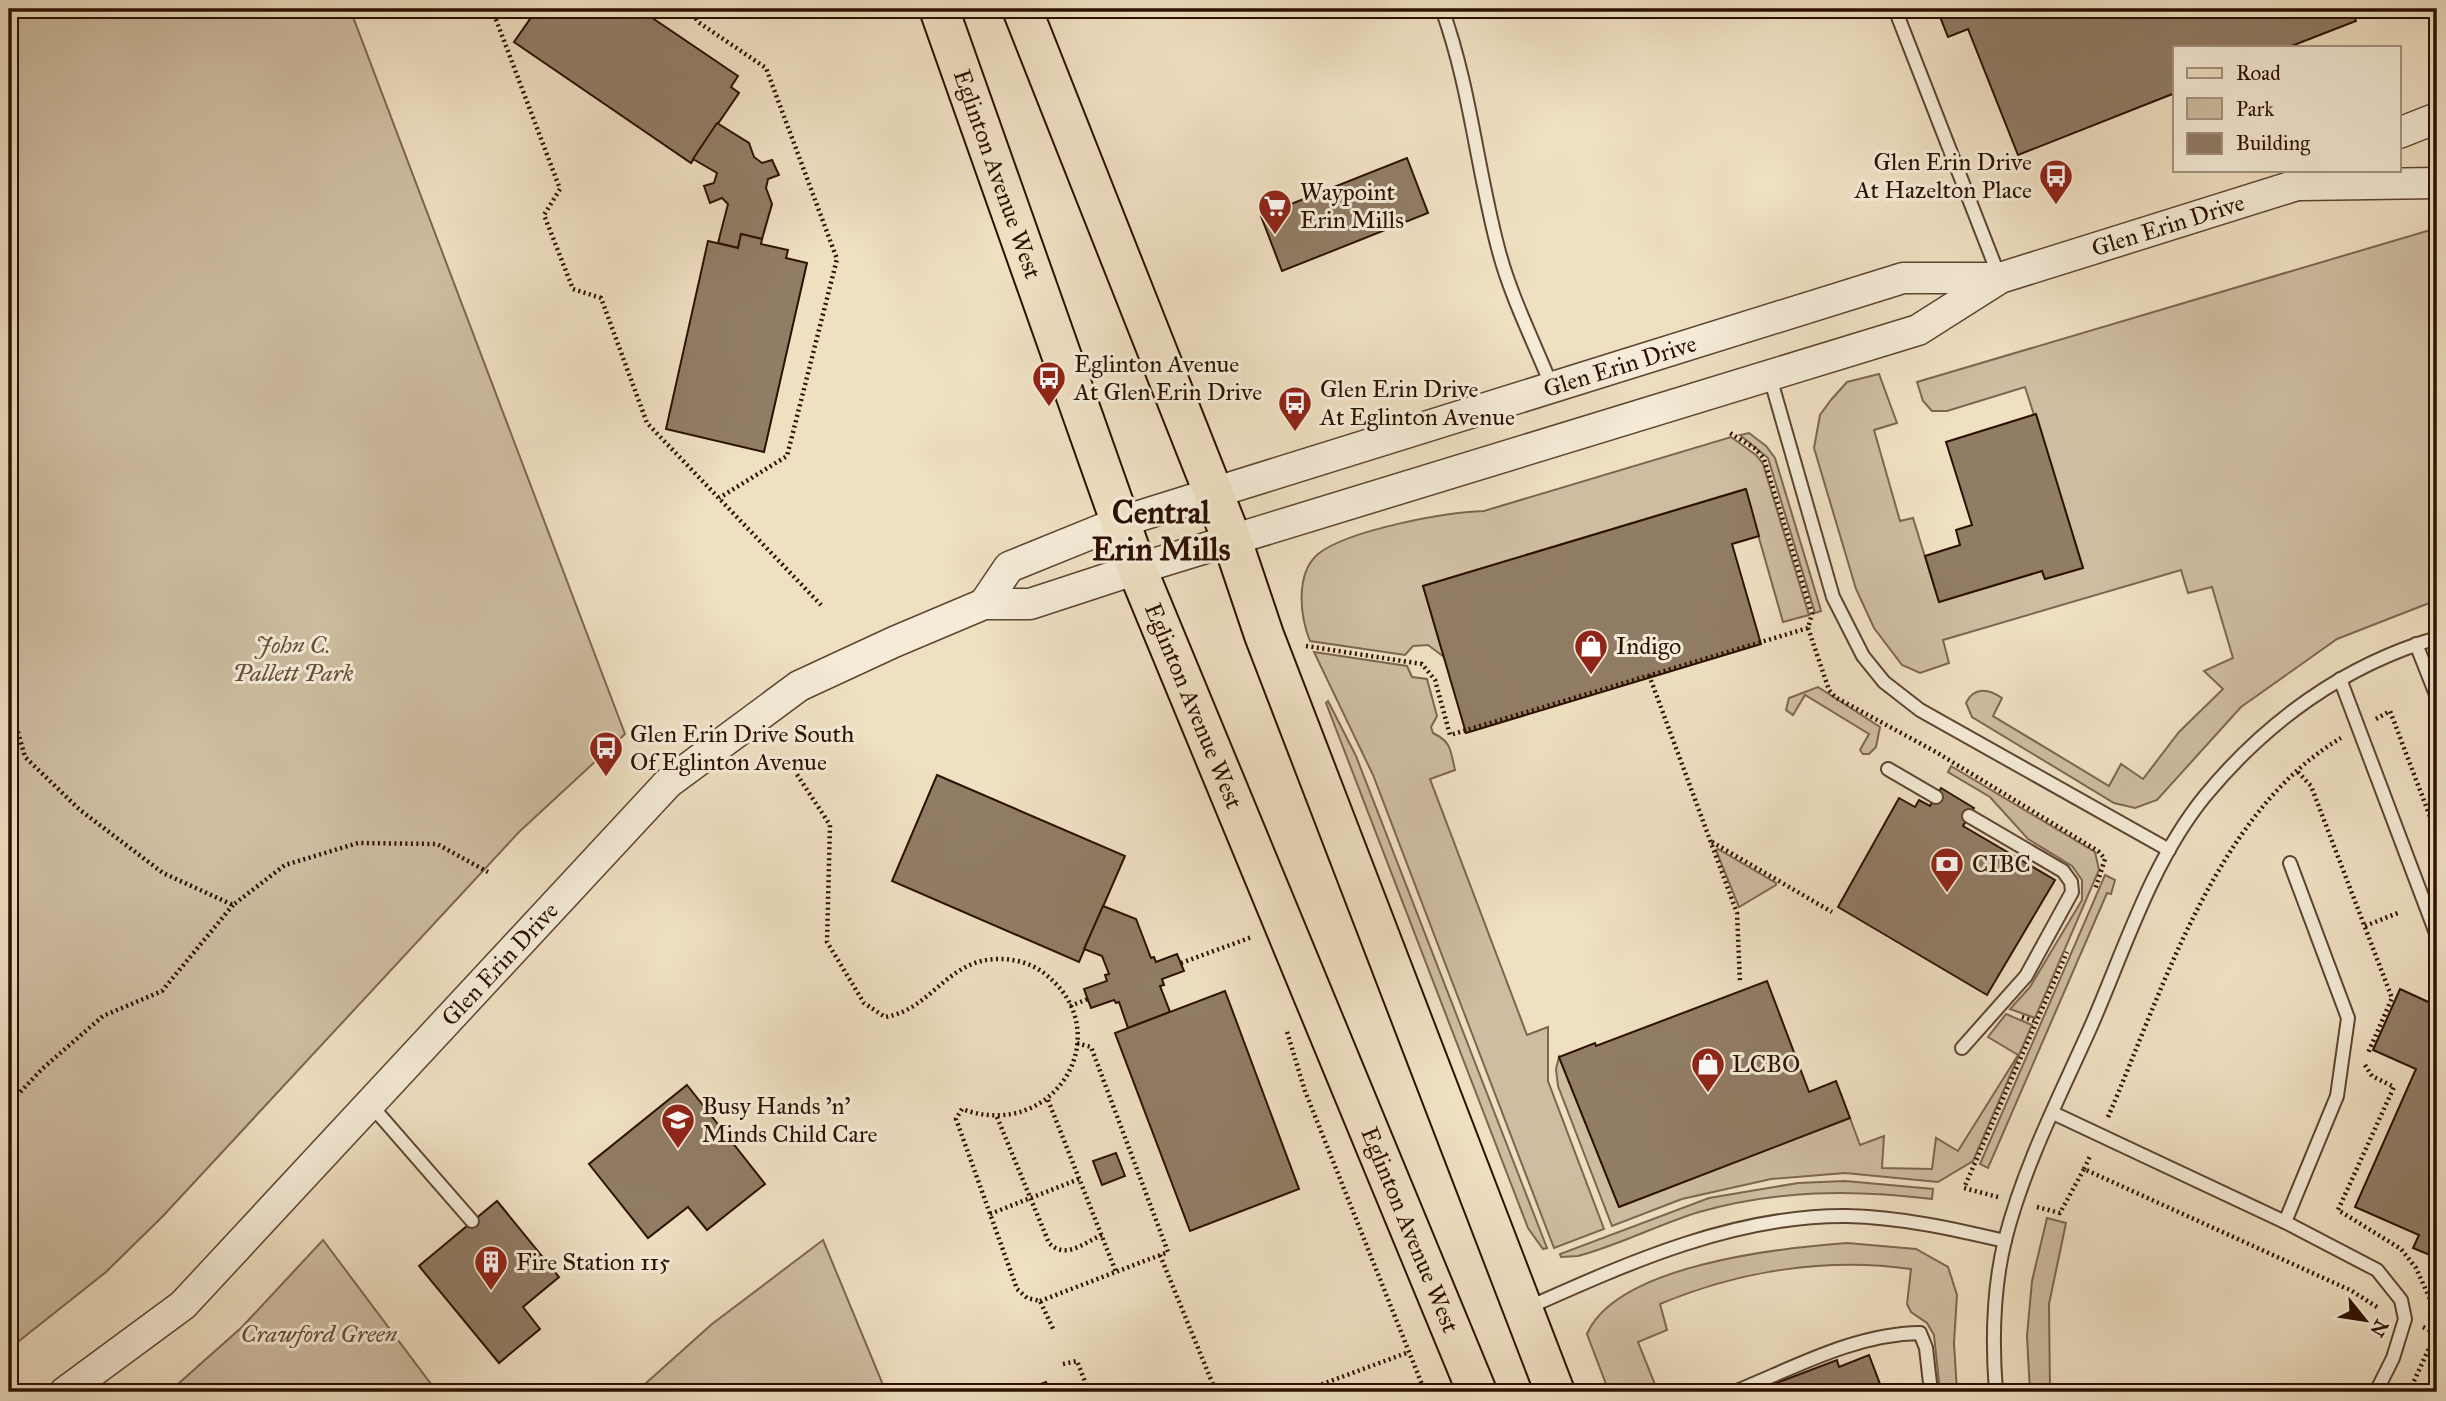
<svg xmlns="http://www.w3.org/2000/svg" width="2446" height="1401" font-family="'IM FELL Great Primer',serif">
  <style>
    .green { fill: #cebda1; stroke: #7d6650; stroke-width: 2 }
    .building { fill: #917c65; stroke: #2c1000; stroke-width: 2 }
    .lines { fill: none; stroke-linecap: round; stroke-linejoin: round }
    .service-casing { stroke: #5d4430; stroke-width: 16 }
    .tertiary-casing { stroke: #5d4430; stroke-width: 33 }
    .primary-casing { stroke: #2c1000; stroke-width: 42 }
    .path { stroke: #2c1000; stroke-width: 4.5; stroke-dasharray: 2 3.5; stroke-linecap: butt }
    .service { stroke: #f5ebd7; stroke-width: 12 }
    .tertiary { stroke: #f5ebd7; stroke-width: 30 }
    .primary { stroke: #efe0c2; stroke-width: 38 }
    .labels { text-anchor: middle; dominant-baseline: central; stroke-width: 6; stroke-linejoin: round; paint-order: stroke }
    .poi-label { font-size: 24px; fill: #2c1000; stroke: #f5ebd7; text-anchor: start }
    .street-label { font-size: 24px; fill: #2c1000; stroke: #f5ebd7 }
    .park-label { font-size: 24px; font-style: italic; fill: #654d38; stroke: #f5ebd7 }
    .district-label { font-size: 32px; font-weight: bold; fill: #2c1000; stroke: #f5ebd7 }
  </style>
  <rect width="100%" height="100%" fill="#efe0c2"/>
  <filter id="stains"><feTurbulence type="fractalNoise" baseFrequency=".00286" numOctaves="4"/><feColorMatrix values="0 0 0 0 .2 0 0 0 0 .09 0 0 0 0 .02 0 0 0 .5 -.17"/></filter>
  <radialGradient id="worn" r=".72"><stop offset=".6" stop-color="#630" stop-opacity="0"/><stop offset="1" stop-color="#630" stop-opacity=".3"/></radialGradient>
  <!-- green -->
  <g class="green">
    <polygon points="9,9 350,9 625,734 519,832 163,1216 106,1272 9,1349"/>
    <path d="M 2437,228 L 2437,600 L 2337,639 L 2241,707 L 2157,800 L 2135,808 L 2114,803 L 1972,717 L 1966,703 C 1974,686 1989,689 2002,698 L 1993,716 L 2109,786 L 2121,764 L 2143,779 L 2179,732 L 2223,689 L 2204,671 L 2233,658 L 2212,587 L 2188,593 L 2181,570 L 1943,640 L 1949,663 L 1920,673 L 1902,665 L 1874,628 L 1856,589 L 1814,448 L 1820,415 L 1831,400 L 1847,382 L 1879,374 L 1897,423 L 1874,430 L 1900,521 L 1913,518 L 1939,602 L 2042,571 L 2045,579 L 2083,567 L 2025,387 L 1947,411 L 1932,411 L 1923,401 L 1917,382 Z"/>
    <polygon points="1749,433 1766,446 1775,458 1820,607 1821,611 1815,613 1768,458 1740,435"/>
    <path d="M 1731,437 L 1756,455 L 1763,464 L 1809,615 L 1783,622 L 1745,489 L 1423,586 L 1444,657 L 1428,645 L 1413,646 L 1405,655 L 1310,641 C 1300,616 1295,574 1318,554 C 1348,530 1446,512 1484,511 Z"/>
    <path d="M 1314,652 L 1407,666 L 1412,677 L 1427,679 L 1437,716 L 1431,727 L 1433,733 C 1451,742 1450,748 1455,770 L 1430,779 L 1527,1035 L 1548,1027 L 1548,1081 L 1604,1229 L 1554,1248 L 1373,775 Z"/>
    <polygon points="1818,687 1880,727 1876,747 1869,754 1863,754 1860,750 1869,734 1805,695 1793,715 1786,710 1789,698"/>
    <polygon points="1328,701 1356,756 1547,1248 1543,1249 1528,1228 1326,703"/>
    <polygon points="1951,766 2095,852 2099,870 2035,1018 2010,1009 2030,987 2082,900 2082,880 2072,866 2028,839 1990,797 1948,772"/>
    <polygon points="1718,849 1776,883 1776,885 1739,907 1716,850"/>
    <polygon points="2105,875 2115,880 2111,894 2107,893 1988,1168 1980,1164"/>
    <polygon points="2006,1014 2032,1025 1973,1161 1938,1182 1845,1173 1771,1179 1682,1199 1612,1226 1558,1086 1556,1069 1559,1057 1619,1207 1850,1118 1860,1145 1884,1136 1882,1168 1932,1169 1936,1138 1958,1151 2018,1055 1988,1037"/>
    <path d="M 1845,1181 L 1933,1189 L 1932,1199 C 1852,1189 1776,1190 1699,1212 C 1657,1225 1619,1245 1578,1256 L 1561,1257 L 1560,1254 L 1709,1198 L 1798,1183 Z"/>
    <polygon points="2047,1218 2066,1223 2049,1304 2050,1392 2030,1392 2027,1336 2032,1281"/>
    <polygon points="323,1240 437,1392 169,1392 242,1327"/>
    <polygon points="823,1240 886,1392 636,1392 712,1324"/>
    <path d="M 1847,1243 L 1916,1249 L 1948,1267 L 1957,1295 L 1954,1343 L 1957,1392 L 1940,1392 L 1934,1335 L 1927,1323 L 1911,1312 L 1907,1304 L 1911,1269 C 1826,1257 1739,1271 1660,1304 L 1667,1330 L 1638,1342 L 1658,1392 L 1609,1392 L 1587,1334 C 1617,1265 1779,1248 1847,1243 Z"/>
  </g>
  <!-- building -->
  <g class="building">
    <polygon points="537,9 639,9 738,76 731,87 739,93 691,163 514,42"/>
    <polygon points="1937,9 2351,9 2356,21 2289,47 2175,47 2175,93 2018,155 1968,29 1948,37"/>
    <polygon points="717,123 749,143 754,157 762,163 772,160 779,175 768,179 766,188 772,204 762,239 741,234 738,248 718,243 728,204 722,198 710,203 704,186 714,183 717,173 693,159"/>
    <polygon points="1407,158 1428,213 1282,271 1261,216"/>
    <polygon points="741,234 762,239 761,244 788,250 786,258 807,263 764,452 666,429 708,241 738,248"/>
    <polygon points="2036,414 2083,568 2045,579 2042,571 1939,602 1925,556 1960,545 1956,530 1972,525 1946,442"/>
    <polygon points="1746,489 1759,536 1732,544 1761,644 1466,733 1423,586"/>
    <polygon points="937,775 1125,856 1079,962 892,881"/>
    <polygon points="1941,788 1974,808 1963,826 2055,880 1987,995 1838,907 1899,798 1915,807 1919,800 1930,806"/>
    <polygon points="1103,906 1136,919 1151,958 1154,957 1156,962 1177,954 1184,971 1162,979 1164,985 1160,986 1170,1012 1128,1028 1119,1002 1116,1003 1114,1000 1091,1008 1084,989 1107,981 1105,975 1109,974 1102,956 1084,949"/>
    <polygon points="1767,981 1809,1092 1836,1081 1850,1118 1619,1207 1559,1057 1595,1043 1596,1046"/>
    <polygon points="2400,989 2437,1006 2437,1258 2413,1248 2419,1235 2355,1207 2416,1069 2373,1050"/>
    <polygon points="1225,991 1299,1189 1190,1231 1115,1033"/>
    <polygon points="687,1085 765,1184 707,1230 688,1207 648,1238 589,1164"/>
    <polygon points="1116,1153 1125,1176 1102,1185 1093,1161"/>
    <polygon points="497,1201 559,1277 523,1307 540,1329 499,1363 419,1266"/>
    <polygon points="1869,1355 1880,1384 1865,1392 1758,1390 1837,1360 1839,1367"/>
    <polygon points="2437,1365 2437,1392 2425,1392"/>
    <polygon points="1046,1382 1050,1392 1019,1392"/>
  </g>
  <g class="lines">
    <!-- service casing -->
    <g class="service-casing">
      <g id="service">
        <path d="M 1442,9 C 1470,86 1477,169 1498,248 C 1510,295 1534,342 1552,387"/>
        <polyline points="1895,9 1999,276"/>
        <polyline points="1770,377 1833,597 1863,656 1884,682 1920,710 2169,850"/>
        <polyline points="2416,644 2437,697"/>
        <polyline points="2340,679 2437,936"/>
        <polyline points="1888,769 1936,797"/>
        <polyline points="1962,1048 2026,976 2072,892 2071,882 2063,871 1969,816"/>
        <polyline points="370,1104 472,1221"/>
        <polyline points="2053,1113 2285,1222 2377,1270 2401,1300 2405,1319 2393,1358 2376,1392"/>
        <polyline points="2285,1222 2337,1096 2348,1018 2290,863"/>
        <path d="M 1527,1308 C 1628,1263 1734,1215 1847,1216 C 1900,1217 1953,1229 2005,1241"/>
        <path d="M 1734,1392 C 1794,1368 1854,1334 1920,1333 L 1926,1348 L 1931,1392"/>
        <path d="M 1996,1392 C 1992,1342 1993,1289 2005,1240 C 2024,1165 2061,1094 2092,1024 C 2125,948 2152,861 2205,796 C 2266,722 2344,665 2437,638"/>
      </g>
    </g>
    <!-- tertiary casing -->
    <g class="tertiary-casing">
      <g id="tertiary">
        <polyline points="2399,133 2437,118"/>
        <polyline points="2301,185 2437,183"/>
        <path id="s1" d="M 984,604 L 1009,567 L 1120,522 L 1903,278 L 2000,278"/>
        <path id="s2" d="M 65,1392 L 183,1305 L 668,783 L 799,686 L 894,642 L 984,604 L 1030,604 L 1137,569 L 1918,330 L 2000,278 L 2297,185 L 2327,170"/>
      </g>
    </g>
    <!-- primary casing -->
    <g class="primary-casing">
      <g id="primary">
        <path id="s3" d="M 939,9 L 1137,569 L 1477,1392"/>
        <polyline points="1022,9 1232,540 1264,635 1555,1392"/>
      </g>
    </g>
    <!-- path -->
    <g class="path">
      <polyline points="492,9 560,189 544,215 573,289 601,298 647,423 821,605"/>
      <polyline points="690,9 698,22 766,68 837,259 787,456 719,498"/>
      <polyline points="1808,628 1829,690 1835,697 1936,752 2098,851 2105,859 2095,890"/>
      <polyline points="1306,646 1422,664 1435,680 1450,735 1808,628 1812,614 1764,459 1756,449 1730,433"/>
      <polyline points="1649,675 1737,913 1740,983"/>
      <polyline points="9,700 25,757 80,810 163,873 233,905 285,865 358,843 437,844 488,872"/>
      <polyline points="2376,719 2390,711 2437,835"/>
      <path d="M 794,770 L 830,825 L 827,942 L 864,1003 L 885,1017 C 932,1010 947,958 1000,959 C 1016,959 1033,964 1045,974 C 1120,1032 1055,1143 962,1109 L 956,1119 L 1017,1289 L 1027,1298 L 1040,1301 L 1054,1331"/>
      <polyline points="2298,772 2311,786 2392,998 2368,1053"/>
      <polyline points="1712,842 1832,912"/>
      <polyline points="2365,926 2398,913"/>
      <polyline points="1181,963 1252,937"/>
      <polyline points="1070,1006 1088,999"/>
      <polyline points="2022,1017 2034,1021"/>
      <polyline points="1287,1032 1305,1091 1425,1392"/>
      <polyline points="2365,1065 2372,1076 2394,1087 2338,1210 2401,1249 2416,1268 2430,1299 2436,1333 2409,1392"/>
      <polyline points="1048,1100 1116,1272"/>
      <polyline points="9,1104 42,1069 103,1016 162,991 233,905"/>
      <path d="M 997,1117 L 1049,1243 C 1066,1260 1083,1243 1102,1235"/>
      <path d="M 2108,1117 C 2163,990 2216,812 2341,738"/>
      <polyline points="2084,1169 2091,1154"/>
      <polyline points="1998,1197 1964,1188 2067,952"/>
      <polyline points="2037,1207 2060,1213 2084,1169 2352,1291 2377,1307"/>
      <polyline points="990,1214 1079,1179"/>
      <polyline points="1160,1255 1216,1392"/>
      <polyline points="1040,1301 1168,1252 1091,1047 1076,1043"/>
      <polyline points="2423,1327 2437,1334"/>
      <polyline points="1063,1364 1077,1361 1089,1392"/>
      <polyline points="1301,1392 1409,1352"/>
    </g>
    <!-- service -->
    <use href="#service" class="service"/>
    <!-- tertiary -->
    <use href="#tertiary" class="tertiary"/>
    <!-- primary -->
    <use href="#primary" class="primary"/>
  </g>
  <!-- icons -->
  <defs>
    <g id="bus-pin" transform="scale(1.75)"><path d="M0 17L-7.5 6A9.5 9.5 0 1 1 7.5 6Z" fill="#8f2418" stroke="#f5ebd7"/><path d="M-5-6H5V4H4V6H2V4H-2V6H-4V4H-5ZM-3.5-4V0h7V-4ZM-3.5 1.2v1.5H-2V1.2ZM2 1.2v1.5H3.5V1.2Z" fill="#fff"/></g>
    <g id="supermarket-pin" transform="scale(1.75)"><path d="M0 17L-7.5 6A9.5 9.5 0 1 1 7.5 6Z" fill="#8f2418" stroke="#f5ebd7"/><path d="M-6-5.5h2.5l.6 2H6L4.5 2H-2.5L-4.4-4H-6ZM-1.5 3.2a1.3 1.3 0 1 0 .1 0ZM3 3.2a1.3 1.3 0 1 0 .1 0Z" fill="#fff"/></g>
    <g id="shop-pin" transform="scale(1.75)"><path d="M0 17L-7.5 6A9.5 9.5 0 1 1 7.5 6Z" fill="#8f2418" stroke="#f5ebd7"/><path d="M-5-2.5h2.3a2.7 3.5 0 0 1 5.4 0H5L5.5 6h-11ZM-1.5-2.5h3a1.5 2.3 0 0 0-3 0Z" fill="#fff"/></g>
    <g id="bank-pin" transform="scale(1.75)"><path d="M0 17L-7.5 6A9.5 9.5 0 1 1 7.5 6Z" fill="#8f2418" stroke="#f5ebd7"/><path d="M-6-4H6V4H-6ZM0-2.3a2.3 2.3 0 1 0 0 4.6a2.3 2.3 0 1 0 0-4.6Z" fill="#fff"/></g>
    <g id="school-pin" transform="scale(1.75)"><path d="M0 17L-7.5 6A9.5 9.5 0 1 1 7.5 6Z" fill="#8f2418" stroke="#f5ebd7"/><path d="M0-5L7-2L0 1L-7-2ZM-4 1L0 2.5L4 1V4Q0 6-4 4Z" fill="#fff"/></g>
    <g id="building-pin" transform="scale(1.75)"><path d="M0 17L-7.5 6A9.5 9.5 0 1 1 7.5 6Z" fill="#8f2418" stroke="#f5ebd7"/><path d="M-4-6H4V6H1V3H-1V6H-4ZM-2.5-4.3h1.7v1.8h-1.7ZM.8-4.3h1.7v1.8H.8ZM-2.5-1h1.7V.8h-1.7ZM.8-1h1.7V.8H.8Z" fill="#fff"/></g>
  </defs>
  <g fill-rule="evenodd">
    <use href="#bus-pin" x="2056" y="176"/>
    <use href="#supermarket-pin" x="1275" y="206"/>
    <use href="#bus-pin" x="1049" y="378"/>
    <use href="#bus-pin" x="1295" y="403"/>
    <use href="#shop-pin" x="1591" y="646"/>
    <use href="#bus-pin" x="606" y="748"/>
    <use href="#bank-pin" x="1947" y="864"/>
    <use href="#shop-pin" x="1708" y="1064"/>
    <use href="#school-pin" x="678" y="1120"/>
    <use href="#building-pin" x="491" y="1262"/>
  </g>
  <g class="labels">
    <!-- poi labels -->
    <g class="poi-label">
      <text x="2032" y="162" text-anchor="end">Glen Erin Drive<tspan x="2032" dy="28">At Hazelton Place</tspan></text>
      <text x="1300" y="192">Waypoint<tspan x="1300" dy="28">Erin Mills</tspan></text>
      <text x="1074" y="364">Eglinton Avenue<tspan x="1074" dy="28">At Glen Erin Drive</tspan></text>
      <text x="1320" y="389">Glen Erin Drive<tspan x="1320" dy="28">At Eglinton Avenue</tspan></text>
      <text x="1616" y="646">Indigo</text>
      <text x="630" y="734">Glen Erin Drive South<tspan x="630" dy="28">Of Eglinton Avenue</tspan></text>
      <text x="1972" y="864">CIBC</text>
      <text x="1732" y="1064">LCBO</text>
      <text x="702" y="1106">Busy Hands 'n'<tspan x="702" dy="28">Minds Child Care</tspan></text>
      <text x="516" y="1262">Fire Station 115</text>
    </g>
    <!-- street labels -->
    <g class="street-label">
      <text stroke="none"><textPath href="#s3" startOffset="175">Eglinton Avenue West</textPath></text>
      <text stroke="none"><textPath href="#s2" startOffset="2473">Glen Erin Drive</textPath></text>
      <text stroke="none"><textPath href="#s1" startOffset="688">Glen Erin Drive</textPath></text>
      <text stroke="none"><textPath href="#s3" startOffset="742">Eglinton Avenue West</textPath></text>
      <text stroke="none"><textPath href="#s2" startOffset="612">Glen Erin Drive</textPath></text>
      <text stroke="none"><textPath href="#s3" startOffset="1309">Eglinton Avenue West</textPath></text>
    </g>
    <!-- park labels -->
    <g class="park-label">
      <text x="293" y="645">John C.<tspan x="293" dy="28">Pallett Park</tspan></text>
      <text x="319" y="1334">Crawford Green</text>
    </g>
    <!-- district labels -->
    <g class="district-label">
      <text x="1161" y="512">Central<tspan x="1161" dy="37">Erin Mills</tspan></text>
    </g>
  </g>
  <!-- margin -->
  <rect width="2446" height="1401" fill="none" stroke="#efe0c2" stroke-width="35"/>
  <rect x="10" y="10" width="2425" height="1380" fill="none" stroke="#2c1000" stroke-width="3.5"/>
  <rect x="18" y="18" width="2411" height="1366" fill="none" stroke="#2c1000" stroke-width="2"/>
  <!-- legend -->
  <rect x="2173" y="46" width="228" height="126" fill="#f5ebd7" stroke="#a59381" stroke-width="2"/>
  <rect x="2187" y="68" width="35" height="10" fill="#efe0c2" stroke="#a59381" stroke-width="2"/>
  <text x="2236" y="80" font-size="21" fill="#2c1000">Road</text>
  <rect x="2187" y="98" width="35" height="21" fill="#cebda1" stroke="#a59381" stroke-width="2"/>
  <text x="2236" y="116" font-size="21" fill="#2c1000">Park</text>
  <rect x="2187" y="133" width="35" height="21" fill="#917c65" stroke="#a59381" stroke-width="2"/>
  <text x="2236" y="150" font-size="21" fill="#2c1000">Building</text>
  <!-- north arrow -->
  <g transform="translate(2365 1320) rotate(120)" stroke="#f5ebd7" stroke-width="5" paint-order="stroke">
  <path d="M0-5L12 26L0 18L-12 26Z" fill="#2c1000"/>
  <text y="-10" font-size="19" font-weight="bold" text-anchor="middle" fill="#2c1000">N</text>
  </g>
  <rect width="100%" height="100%" filter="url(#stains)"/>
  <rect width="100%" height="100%" fill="url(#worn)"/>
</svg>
